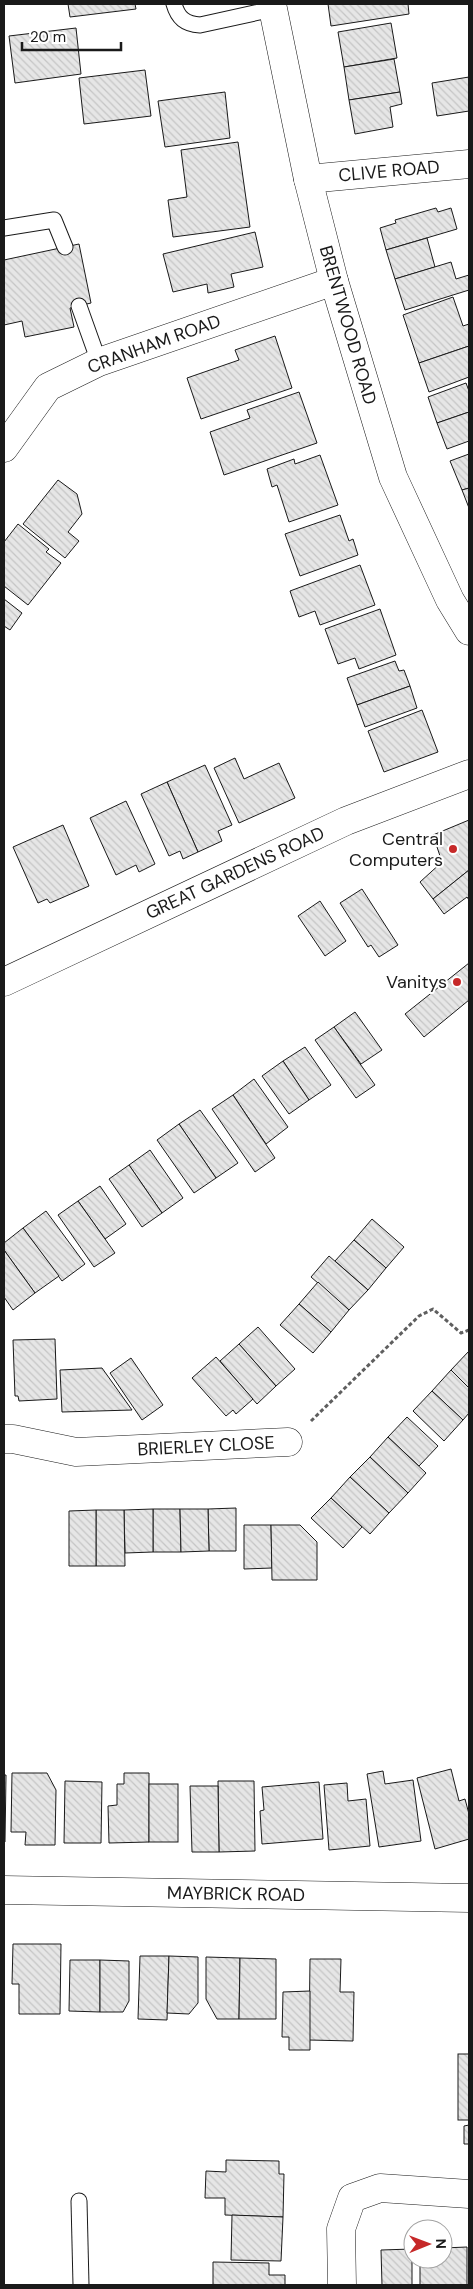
<svg xmlns="http://www.w3.org/2000/svg" width="473" height="2289" font-family="'DM Sans',sans-serif">
  <style>
    .building { fill: url(#building-back-hatch); stroke: #1a1a1a }
    .lines { fill: none; stroke-linecap: round; stroke-linejoin: round }
    .lane-casing { stroke: #1a1a1a; stroke-width: 17 }
    .street-casing { stroke: #1a1a1a; stroke-width: 29 }
    .secondary-casing { stroke: #1a1a1a; stroke-width: 29 }
    .path { stroke: #5f5f5f; stroke-width: 3; stroke-dasharray: 4 2.5; stroke-linecap: butt }
    .lane { stroke: #fff; stroke-width: 15 }
    .street { stroke: #fff; stroke-width: 28 }
    .secondary { stroke: #fff; stroke-width: 28 }
    .poi-dot { fill: #c62828; stroke: #fff; stroke-width: 2 }
    .labels { text-anchor: middle; dominant-baseline: central; stroke-width: 4; stroke-linejoin: round; paint-order: stroke }
    .street-label { font-size: 18px; fill: #1a1a1a; stroke: #fff }
    .poi-label { font-size: 18px; fill: #1a1a1a; stroke: #fff; text-anchor: end }
  </style>
  <defs>
    <pattern id="building-back-hatch" width="6" height="6" patternUnits="userSpaceOnUse" patternTransform="scale(1.25)"><rect width="6" height="6" fill="#e6e6e6"/><path d="M-1 5l2 2M0 0l6 6M5-1l2 2" fill="none" stroke="#c5c5c5"/></pattern>
  </defs>
  <rect width="100%" height="100%" fill="#fff"/>
  <!-- building -->
  <g class="building">
    <polygon points="68,4 135,4 136,9 70,17"/>
    <polygon points="328,4 408,4 409,14 331,26"/>
    <polygon points="391,23 397,58 344,67 338,32"/>
    <polygon points="76,28 81,74 15,83 9,36"/>
    <polygon points="394,59 400,92 349,100 344,67"/>
    <polygon points="145,70 151,116 84,124 79,78"/>
    <polygon points="469,77 469,111 437,116 432,83"/>
    <polygon points="225,92 230,138 165,147 158,101"/>
    <polygon points="400,92 402,104 390,107 393,127 355,134 349,100"/>
    <polygon points="238,142 250,227 173,237 168,200 187,197 181,150"/>
    <polygon points="436,208 438,212 451,208 457,229 386,250 380,228 396,223 395,220"/>
    <polygon points="255,232 263,267 231,274 234,287 208,293 207,284 173,292 163,254"/>
    <polygon points="427,238 435,267 395,279 386,250"/>
    <polygon points="79,244 91,303 70,308 74,327 25,337 22,321 4,325 4,260"/>
    <polygon points="451,262 456,279 469,275 469,290 405,310 395,279"/>
    <polygon points="453,297 463,326 469,324 469,346 419,363 403,315"/>
    <polygon points="275,336 292,388 201,419 187,378 239,360 235,350"/>
    <polygon points="469,346 469,377 429,392 419,363"/>
    <polygon points="466,383 469,391 469,412 437,423 428,397"/>
    <polygon points="299,392 317,443 224,475 210,432 250,418 247,410"/>
    <polygon points="469,412 469,441 447,449 437,423"/>
    <polygon points="469,454 469,488 462,490 450,461"/>
    <polygon points="320,455 338,505 289,522 277,485 272,487 267,469 294,459 295,464"/>
    <polygon points="58,480 77,494 82,514 68,532 79,541 65,558 23,524"/>
    <polygon points="469,488 469,508 462,490"/>
    <polygon points="340,515 349,541 353,539 358,555 300,576 285,534"/>
    <polygon points="18,524 49,549 46,552 61,563 28,605 4,586 4,542"/>
    <polygon points="360,565 375,605 320,625 315,611 299,617 290,591"/>
    <polygon points="4,599 22,613 10,630 4,626"/>
    <polygon points="380,609 396,655 359,669 355,658 338,664 325,629"/>
    <polygon points="395,661 399,671 404,670 410,686 357,705 347,678"/>
    <polygon points="410,686 417,708 365,727 357,705"/>
    <polygon points="422,710 438,752 384,772 368,731"/>
    <polygon points="235,758 244,779 279,763 295,798 239,823 214,768"/>
    <polygon points="205,765 232,825 218,831 222,841 198,852 167,782"/>
    <polygon points="167,782 198,852 183,859 180,851 169,856 141,794"/>
    <polygon points="126,801 155,864 139,872 136,865 116,875 90,818"/>
    <polygon points="469,820 469,870 433,899 420,882 442,862 433,835"/>
    <polygon points="63,825 89,886 50,903 47,899 38,903 13,847"/>
    <polygon points="469,870 469,900 467,897 444,914 433,899"/>
    <polygon points="362,889 398,945 379,957 371,945 368,947 340,903"/>
    <polygon points="320,901 346,941 325,956 298,916"/>
    <polygon points="469,963 469,1000 424,1037 405,1014"/>
    <polygon points="355,1012 382,1050 361,1064 334,1027"/>
    <polygon points="334,1027 375,1085 356,1098 315,1040"/>
    <polygon points="305,1047 331,1085 309,1100 283,1061"/>
    <polygon points="283,1061 309,1100 289,1114 262,1076"/>
    <polygon points="254,1079 288,1127 266,1144 233,1095"/>
    <polygon points="233,1095 275,1158 255,1172 212,1109"/>
    <polygon points="200,1110 238,1163 216,1178 179,1124"/>
    <polygon points="179,1124 216,1178 194,1193 157,1140"/>
    <polygon points="150,1150 183,1198 162,1213 129,1165"/>
    <polygon points="129,1165 162,1213 142,1227 109,1179"/>
    <polygon points="100,1186 126,1224 105,1239 78,1201"/>
    <polygon points="78,1201 115,1253 94,1267 58,1215"/>
    <polygon points="46,1211 85,1264 62,1281 23,1228"/>
    <polygon points="372,1219 404,1247 386,1268 354,1240"/>
    <polygon points="23,1228 59,1276 35,1293 4,1250 4,1243"/>
    <polygon points="354,1240 386,1268 368,1290 335,1261"/>
    <polygon points="4,1250 35,1293 13,1310 4,1297"/>
    <polygon points="329,1256 368,1290 349,1310 311,1277"/>
    <polygon points="318,1282 349,1310 331,1332 299,1304"/>
    <polygon points="299,1304 331,1332 313,1353 280,1325"/>
    <polygon points="258,1327 295,1369 276,1386 239,1344"/>
    <polygon points="55,1339 57,1399 19,1401 18,1396 15,1396 13,1340"/>
    <polygon points="239,1344 276,1386 257,1404 220,1361"/>
    <polygon points="469,1351 469,1388 451,1370"/>
    <polygon points="216,1357 253,1399 236,1414 233,1410 226,1416 192,1378"/>
    <polygon points="131,1358 163,1405 142,1420 110,1373"/>
    <polygon points="102,1368 132,1410 62,1412 60,1370"/>
    <polygon points="451,1370 469,1388 469,1413 463,1420 432,1391"/>
    <polygon points="432,1391 463,1420 444,1441 413,1411"/>
    <polygon points="407,1417 438,1446 419,1466 388,1437"/>
    <polygon points="388,1437 426,1473 408,1493 370,1457"/>
    <polygon points="370,1457 408,1493 389,1513 350,1477"/>
    <polygon points="350,1477 389,1513 370,1534 331,1498"/>
    <polygon points="331,1498 362,1527 343,1548 311,1518"/>
    <polygon points="236,1508 236,1551 209,1551 208,1509"/>
    <polygon points="153,1509 180,1509 181,1552 153,1552"/>
    <polygon points="153,1509 153,1552 125,1553 124,1510"/>
    <polygon points="180,1509 208,1509 209,1551 181,1552"/>
    <polygon points="96,1510 124,1510 125,1566 96,1566"/>
    <polygon points="96,1510 96,1566 69,1566 69,1511"/>
    <polygon points="244,1525 271,1525 272,1568 244,1569"/>
    <polygon points="271,1525 300,1525 317,1542 317,1580 272,1580"/>
    <polygon points="451,1769 459,1801 465,1799 469,1814 469,1839 435,1849 417,1778"/>
    <polygon points="383,1771 385,1784 413,1780 421,1841 379,1847 367,1774"/>
    <polygon points="12,1773 47,1773 56,1790 55,1845 25,1845 26,1832 11,1832"/>
    <polygon points="124,1773 149,1773 149,1842 109,1843 108,1806 117,1805 117,1784 124,1784"/>
    <polygon points="4,1775 6,1775 5,1842 4,1842"/>
    <polygon points="65,1781 102,1782 101,1843 64,1843"/>
    <polygon points="218,1781 254,1781 255,1851 219,1852"/>
    <polygon points="319,1782 323,1839 262,1844 260,1811 264,1810 262,1787"/>
    <polygon points="347,1783 348,1801 366,1799 370,1846 329,1850 324,1785"/>
    <rect x="149" y="1784" width="29" height="58"/>
    <polygon points="190,1786 218,1786 219,1852 192,1852"/>
    <polygon points="13,1944 61,1944 60,2014 19,2014 19,1984 12,1984"/>
    <polygon points="140,1956 169,1956 167,2020 138,2019"/>
    <polygon points="169,1956 198,1957 198,2003 189,2014 167,2013"/>
    <polygon points="206,1957 240,1958 239,2019 217,2019 206,1999"/>
    <polygon points="240,1958 276,1959 276,2019 239,2019"/>
    <polygon points="310,1959 341,1959 340,1992 354,1992 353,2041 309,2040"/>
    <polygon points="70,1960 100,1960 100,2012 69,2011"/>
    <polygon points="100,1960 129,1961 129,2001 123,2012 100,2012"/>
    <polygon points="310,1991 310,2050 289,2050 289,2037 282,2037 283,1992"/>
    <rect x="458" y="2054" width="11" height="66"/>
    <polygon points="469,2125 469,2144 464,2144 464,2126"/>
    <polygon points="226,2160 279,2161 279,2174 284,2174 283,2217 225,2215 225,2198 205,2198 206,2171 226,2172"/>
    <polygon points="232,2215 283,2217 281,2261 231,2260"/>
    <polygon points="467,2247 467,2285 420,2285 420,2259 443,2259 443,2248"/>
    <polygon points="412,2249 412,2285 382,2285 381,2250"/>
    <polygon points="213,2262 269,2263 269,2275 285,2275 285,2285 213,2285"/>
  </g>
  <g class="lines">
    <!-- lane casing -->
    <g class="lane-casing">
      <g id="lane">
        <path d="M 174,4 C 178,18 185,24 200,25 L 273,9"/>
        <polyline points="4,228 54,220 65,247"/>
        <polyline points="79,306 99,362"/>
        <polyline points="79,2201 81,2285"/>
      </g>
    </g>
    <!-- street casing -->
    <g class="street-casing">
      <g id="street">
        <polyline points="308,179 469,164"/>
        <polyline points="4,448 48,387 99,362 334,281"/>
        <polyline points="4,982 346,821 469,774"/>
        <polyline points="4,1439 13,1439 76,1452 288,1442"/>
        <polyline points="4,1890 469,1898"/>
        <polyline points="342,2285 341,2229 352,2198 380,2188 469,2194"/>
      </g>
    </g>
    <!-- secondary casing -->
    <g class="secondary-casing">
      <polyline id="secondary" points="272,4 308,179 334,281 393,477 450,600 469,631"/>
    </g>
    <!-- path -->
    <polyline class="path" points="311,1421 419,1316 433,1309 461,1333 469,1330"/>
    <!-- lane -->
    <use href="#lane" class="lane"/>
    <!-- street -->
    <use href="#street" class="street"/>
    <!-- secondary -->
    <use href="#secondary" class="secondary"/>
  </g>
  <!-- markers -->
  <g class="poi-dot">
    <circle cx="453" cy="849" r="5"/>
    <circle cx="457" cy="982" r="5"/>
  </g>
  <g class="labels">
    <!-- street labels -->
    <g class="street-label">
      <text transform="translate(389 171) rotate(-5)">CLIVE ROAD</text>
      <text transform="translate(348 325) rotate(74)">BRENTWOOD ROAD</text>
      <text transform="translate(154 344) rotate(-20)">CRANHAM ROAD</text>
      <text transform="translate(235 873) rotate(-25)">GREAT GARDENS ROAD</text>
      <text transform="translate(206 1446) rotate(-3)">BRIERLEY CLOSE</text>
      <text transform="translate(236 1894) rotate(1)">MAYBRICK ROAD</text>
    </g>
    <!-- poi labels -->
    <g class="poi-label">
      <text x="443" y="839">Central<tspan x="443" dy="21">Computers</tspan></text>
      <text x="447" y="982">Vanitys</text>
    </g>
  </g>
  <!-- border -->
  <rect width="473" height="2289" fill="none" stroke="#1a1a1a" stroke-width="10"/>
  <!-- north arrow -->
  <g transform="translate(428 2244) rotate(89)"><circle r="24" fill="#ffffff" stroke="#a3a3a3"/>
  <path d="M0-4L9 19L0 12L-9 19Z" fill="#c62828"/>
  <text y="-8" font-size="14" font-weight="bold" text-anchor="middle" fill="#1a1a1a">N</text>
  </g>
  <!-- scale -->
  <path d="M22 42v8h99v-8" fill="none" stroke="#1a1a1a" stroke-width="2.5"/>
  <text x="30" y="42" font-size="15" fill="#1a1a1a" stroke="#ffffff" stroke-width="4" paint-order="stroke">20 m</text>
</svg>
